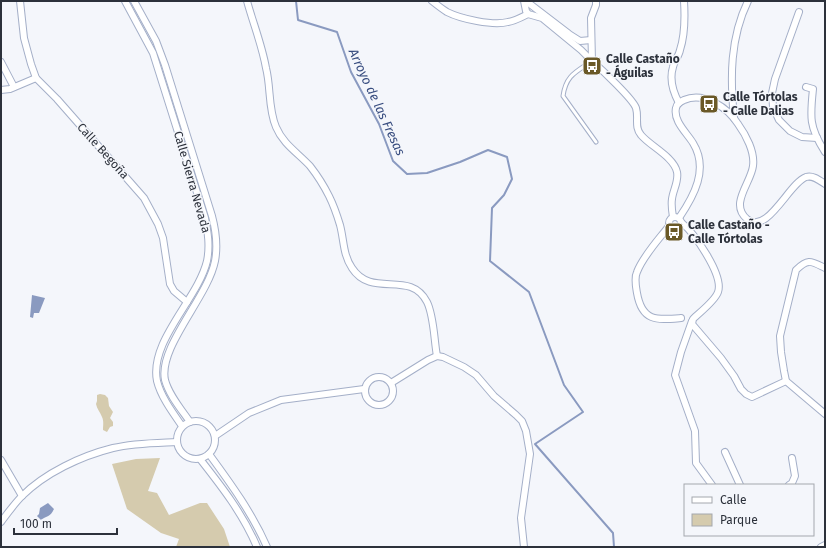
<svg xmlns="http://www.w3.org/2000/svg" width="826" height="548" font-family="'Fira Sans',sans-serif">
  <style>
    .green { fill: #d5cbae }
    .water { fill: #8a9ac0 }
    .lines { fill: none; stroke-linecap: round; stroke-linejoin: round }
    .stream { stroke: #8a9ac0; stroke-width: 2 }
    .service-casing { stroke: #a4afc8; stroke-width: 5 }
    .minor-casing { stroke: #a4afc8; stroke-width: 8 }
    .service { stroke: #fff; stroke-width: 3 }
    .minor { stroke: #fff; stroke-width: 6 }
    .labels { text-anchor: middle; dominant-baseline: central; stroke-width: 3; stroke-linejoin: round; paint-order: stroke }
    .poi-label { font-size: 12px; font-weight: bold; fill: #2c313b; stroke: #f4f6fb; text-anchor: start }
    .street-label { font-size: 12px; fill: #2c313b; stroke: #f4f6fb }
    .water-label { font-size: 13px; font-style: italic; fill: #374c7f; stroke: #f4f6fb }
  </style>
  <rect width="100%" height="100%" fill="#f4f6fb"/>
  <!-- green -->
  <g class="green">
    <path d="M 100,394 L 105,395 L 108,398 L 109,406 L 113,412 L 110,418 L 113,422 L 113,426 L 110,427 L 107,432 L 103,430 C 103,426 104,421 102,417 C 100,412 97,409 96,404 L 97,401 L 97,395 Z"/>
    <polygon points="160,458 148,491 157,493 169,515 200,503 207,503 224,529 230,547 176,547 179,539 161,533 127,509 112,464 136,459"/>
  </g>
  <!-- water -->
  <g class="water">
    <polygon points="32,295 45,298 39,313 34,313 33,318 30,317"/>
    <path d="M 48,503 L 54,509 C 50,518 47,515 41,520 L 37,516 L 39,514 L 40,508 Z"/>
  </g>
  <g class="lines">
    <!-- stream -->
    <polyline class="stream" points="296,1 298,20 337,32 351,72 379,124 393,161 407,174 427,173 460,162 488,150 507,157 512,179 504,195 492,208 490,261 529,292 564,385 583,412 535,444 613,533 614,547"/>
    <!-- service casing -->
    <g class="service-casing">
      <path id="service" d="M 592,61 C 576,72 566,75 563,96 L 596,142"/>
    </g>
    <!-- minor casing -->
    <g class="minor-casing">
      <g id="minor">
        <polyline points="20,1 24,38 31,64 36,78 57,99 144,198 158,224 163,238 170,284 174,291 187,302"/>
        <path d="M 125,1 L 153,53 L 205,218 C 208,233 210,246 207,261 C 198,299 149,341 157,381 C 161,397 173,413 182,426"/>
        <path d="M 134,1 L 156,41 L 165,65 L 212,216 C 216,231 218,245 215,261 C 208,297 158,347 165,380 C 169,395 181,409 190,422"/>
        <path d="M 247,1 C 253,23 262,45 266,68 C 271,87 268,109 276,127 C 283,144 298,153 310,166 C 317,175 324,186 329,196 C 334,206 337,215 340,225 C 344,240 343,255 352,268 C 372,299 410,269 427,302 C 434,316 434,340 437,356"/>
        <path d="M 432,1 C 437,5 442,9 447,12 C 461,19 493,26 508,22 C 515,21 522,17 528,14"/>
        <polyline points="524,1 526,11 528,14 542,18 581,50 592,61"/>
        <polyline points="526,1 569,34 580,41 591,40"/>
        <path d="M 596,1 L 596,5 L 591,18 L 592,61 C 601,69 633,99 636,108 C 639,118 634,127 641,135 C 650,146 674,157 677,172 C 679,181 673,190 672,199 C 671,205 672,211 673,217"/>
        <polyline points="799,12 775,79 772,93 773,107 779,120 790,131 802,137 817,138"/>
        <polyline points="1,62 14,87"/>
        <path d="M 806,87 L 813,89 C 810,117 809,127 825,152"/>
        <polyline points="1,90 10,89 36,78"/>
        <path d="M 679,103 C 673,92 669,80 673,67 C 674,61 679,56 680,50 C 685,35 685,17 684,1"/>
        <path d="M 734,118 C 730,78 730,38 748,1"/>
        <circle cx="675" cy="223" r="6"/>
        <path d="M 679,218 C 694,196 709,169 693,143 C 687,133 673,121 676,108 C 677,103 680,102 684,100 C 704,91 728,108 738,124 C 746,135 755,152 753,166 C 751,183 729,204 747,219 C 767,236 789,183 806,177 C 813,175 819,180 825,184"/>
        <path d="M 682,223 C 694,233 724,275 718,292 C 715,301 700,312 693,319 L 692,324 L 721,358 L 734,376 L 741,389 L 746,394 L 752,397 L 786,381"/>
        <path d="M 669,226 C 659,239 643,256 637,272 C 634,278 636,287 637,293 C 642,322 657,320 681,318"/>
        <path d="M 825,268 C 811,261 808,258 796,270 L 780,336 L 781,352 L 784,371 L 786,381 L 825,414"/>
        <polyline points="692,321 681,352 675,375 695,431 696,463 712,485"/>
        <circle cx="379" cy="391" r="14"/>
        <polyline points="391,383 428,360 437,356 443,357 464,367 476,375 494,396 516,415 522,421 526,431 530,454 521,518 524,547"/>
        <circle cx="196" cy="440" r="19"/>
        <polyline points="215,436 249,413 281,400 364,389"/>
        <polyline points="725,452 740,485"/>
        <path d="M 209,454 C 231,484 252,513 267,547"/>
        <path d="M 200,459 C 222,487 243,514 257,547"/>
        <polyline points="1,460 22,496"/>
        <polyline points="789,485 792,483 795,476 792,458"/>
        <path d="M 1,522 C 7,514 14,504 22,496 C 45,473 81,456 113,448 C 134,443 155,443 177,442"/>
        <polyline points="821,547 825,545"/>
      </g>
    </g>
    <!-- service -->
    <use href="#service" class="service"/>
    <!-- minor -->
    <use href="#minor" class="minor"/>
  </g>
  <!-- icons -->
  <defs>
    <g id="bus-square" transform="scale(1)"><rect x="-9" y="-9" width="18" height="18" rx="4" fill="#6a5927" stroke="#f4f6fb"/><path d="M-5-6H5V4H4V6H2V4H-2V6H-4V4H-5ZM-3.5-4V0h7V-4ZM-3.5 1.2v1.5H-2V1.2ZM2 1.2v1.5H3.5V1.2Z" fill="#fff"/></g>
  </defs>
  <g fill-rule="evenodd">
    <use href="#bus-square" x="592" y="66"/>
    <use href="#bus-square" x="709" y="104"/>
    <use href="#bus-square" x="674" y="232"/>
  </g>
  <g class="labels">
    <!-- poi labels -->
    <g class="poi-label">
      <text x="606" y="59">Calle Castaño<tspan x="606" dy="14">- Águilas</tspan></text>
      <text x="723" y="97">Calle Tórtolas<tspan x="723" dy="14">- Calle Dalias</tspan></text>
      <text x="688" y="225">Calle Castaño -<tspan x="688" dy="14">Calle Tórtolas</tspan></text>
    </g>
    <!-- street labels -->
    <g class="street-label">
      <text transform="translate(103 151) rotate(48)">Calle Begoña</text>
      <text transform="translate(192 182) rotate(74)">Calle Sierra Nevada</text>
    </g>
    <!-- water labels -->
    <g class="water-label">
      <text transform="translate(377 102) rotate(65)">Arroyo de las Fresas</text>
    </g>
  </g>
  <!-- border -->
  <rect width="826" height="548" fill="none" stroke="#2c313b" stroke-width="4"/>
  <!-- legend -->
  <rect x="684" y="484" width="130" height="52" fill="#f4f6fb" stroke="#a4a7ae"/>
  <rect x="692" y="497" width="20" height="6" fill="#ffffff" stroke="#a4a7ae"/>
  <text x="720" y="504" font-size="12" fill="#2c313b">Calle</text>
  <rect x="692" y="514" width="20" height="12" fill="#d5cbae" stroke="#a4a7ae"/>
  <text x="720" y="524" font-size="12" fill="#2c313b">Parque</text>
  <!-- scale -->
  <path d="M14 528v6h103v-6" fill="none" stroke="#2c313b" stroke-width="2"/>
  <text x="20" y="528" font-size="12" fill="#2c313b" stroke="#f4f6fb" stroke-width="3" paint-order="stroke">100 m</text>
</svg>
